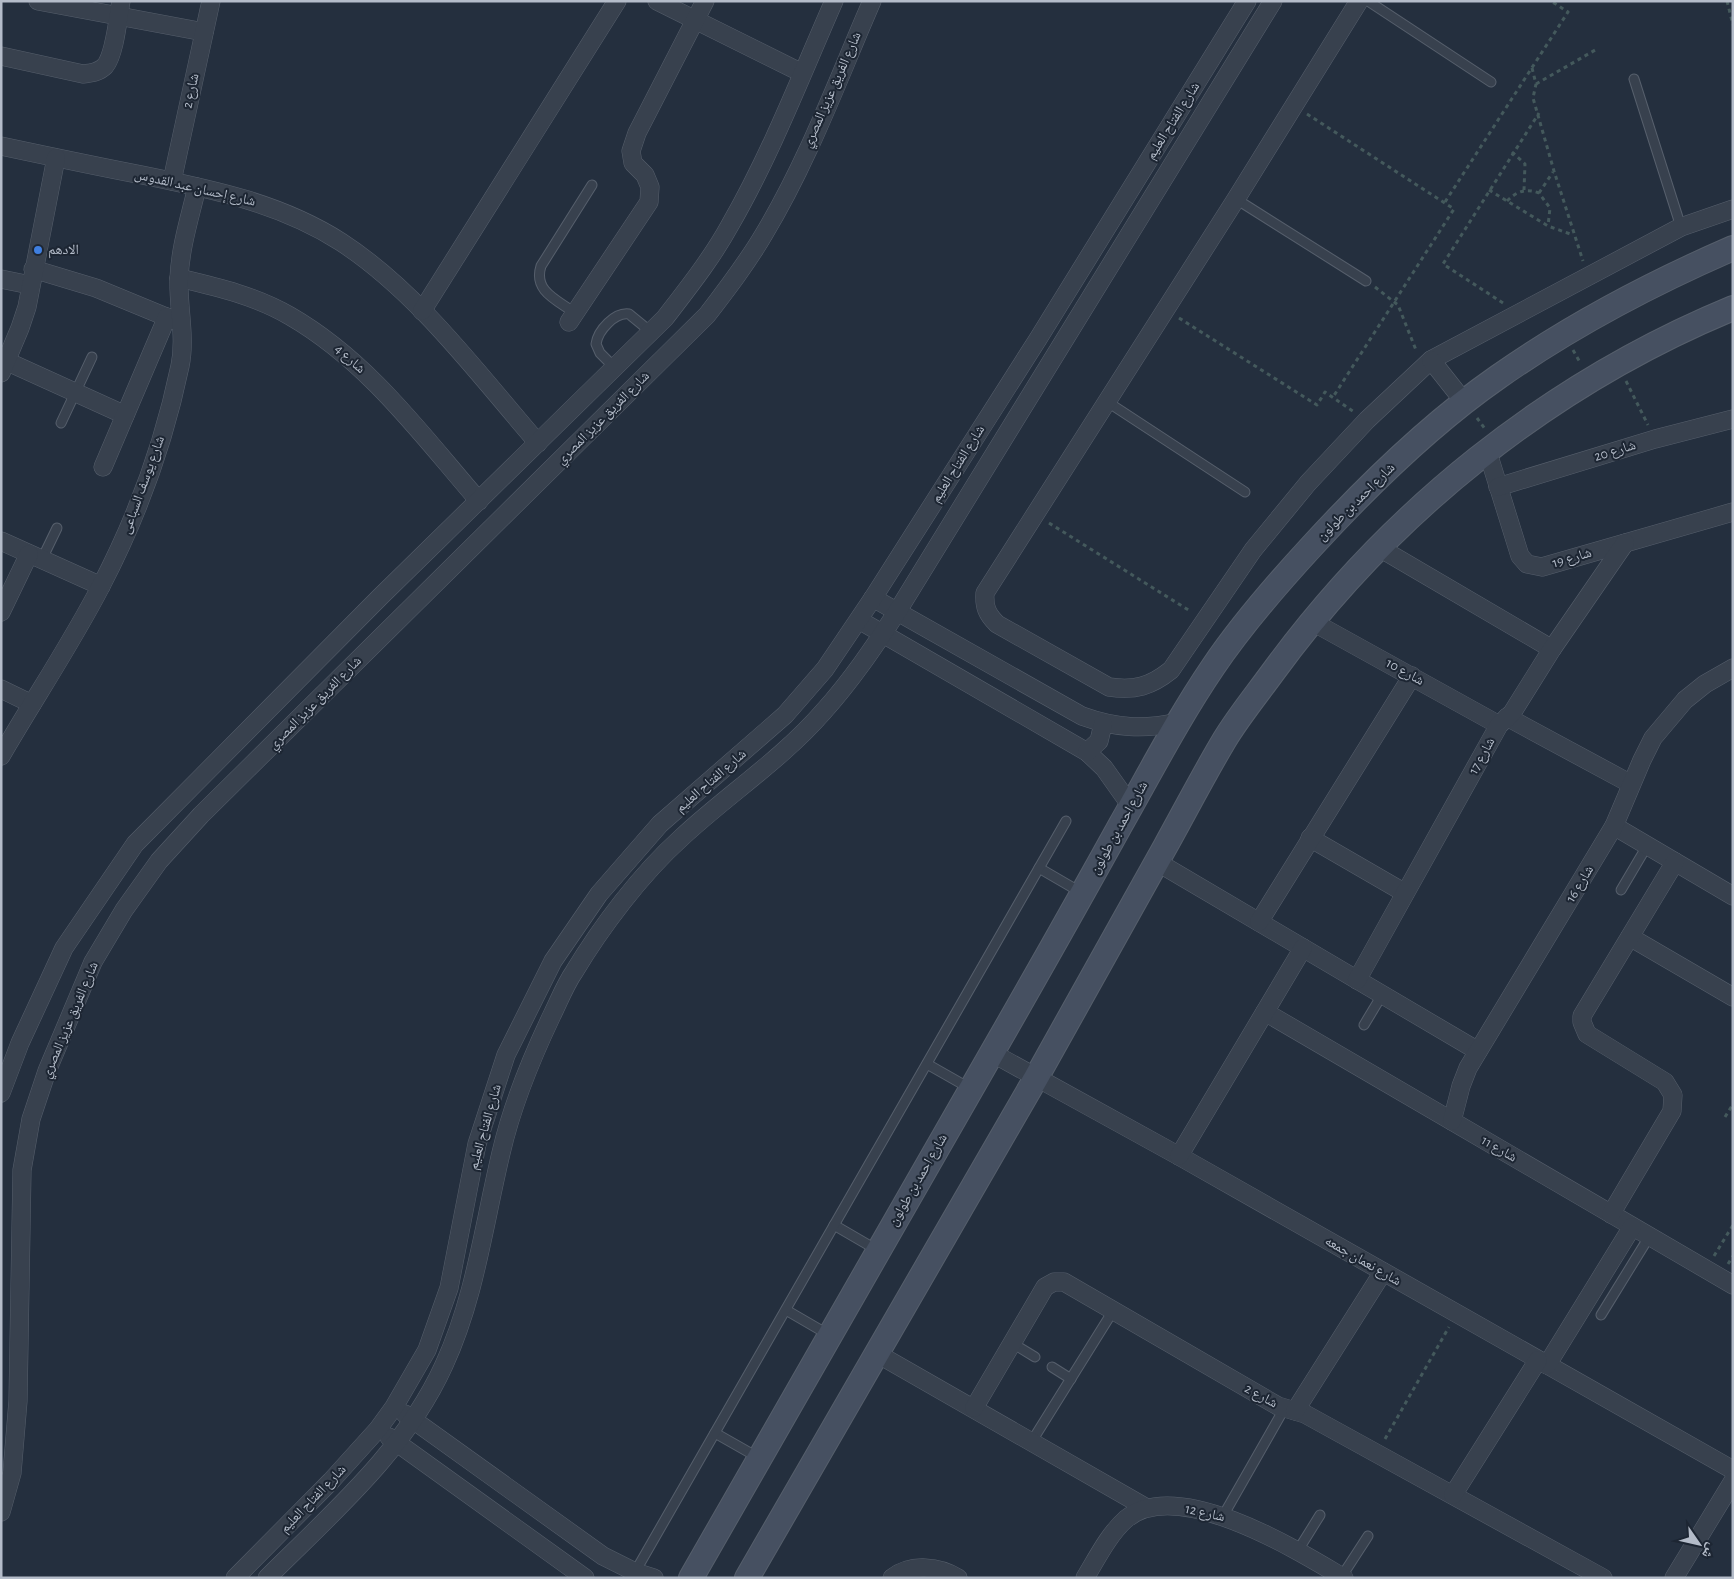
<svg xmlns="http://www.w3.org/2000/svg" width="1734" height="1579" font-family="'Alegreya Sans','Noto Naskh Arabic',sans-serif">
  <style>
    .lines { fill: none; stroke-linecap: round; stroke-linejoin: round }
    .lane-casing { stroke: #565f6c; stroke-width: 11 }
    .street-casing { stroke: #565f6c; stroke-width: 19 }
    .secondary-casing { stroke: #565f6c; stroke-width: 26 }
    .path { stroke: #44595c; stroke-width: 3; stroke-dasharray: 4 4; stroke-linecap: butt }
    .lane { stroke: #38414e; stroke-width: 9 }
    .street { stroke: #38414e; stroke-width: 18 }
    .secondary { stroke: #465061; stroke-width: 24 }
    .shop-dot { fill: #3f7fe0; stroke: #1d2633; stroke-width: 2 }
    .labels { text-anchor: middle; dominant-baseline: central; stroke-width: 4; stroke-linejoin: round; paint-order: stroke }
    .street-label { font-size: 14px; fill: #b4bcc9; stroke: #1d2633 }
    .poi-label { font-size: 14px; fill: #b4bcc9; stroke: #1d2633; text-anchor: start }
  </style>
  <rect width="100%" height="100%" fill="#242f3e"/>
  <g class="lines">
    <!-- lane casing -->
    <g class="lane-casing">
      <g id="lane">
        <polyline points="1368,1 1491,82"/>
        <polyline points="1634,79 1681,227"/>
        <polyline points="1236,199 1366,281"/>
        <path d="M 575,313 C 557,300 533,291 541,266 L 592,185"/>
        <path d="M 615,368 L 600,353 L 596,344 C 598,330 615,312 629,314 L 651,332"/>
        <polyline points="1106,401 1245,492"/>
        <polyline points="61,423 92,357"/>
        <polyline points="42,559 57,528"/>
        <polyline points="1039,868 1082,893"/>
        <polyline points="1621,890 1647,846"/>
        <polyline points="1364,1025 1382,995"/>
        <polyline points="927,1064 971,1089"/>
        <polyline points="834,1225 877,1250"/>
        <polyline points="786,1310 829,1335"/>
        <polyline points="1601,1315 1649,1237"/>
        <polyline points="1012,1343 1035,1357"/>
        <polyline points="1052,1367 1071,1379"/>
        <polyline points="715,1433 759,1458"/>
        <polyline points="1032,1441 1113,1311"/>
        <polyline points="1223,1516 1284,1409"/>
        <polyline points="1297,1552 1320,1515"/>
        <polyline points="635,1572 1066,821"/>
        <polyline points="1342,1576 1368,1536"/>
      </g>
    </g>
    <!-- street casing -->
    <g class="street-casing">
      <g id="street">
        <polyline points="38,1 204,32"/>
        <polyline points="657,1 802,73"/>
        <path d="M 1359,1 L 1236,199 L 985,593 C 984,607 987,614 997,624 L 1109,687 C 1135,691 1151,686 1171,670 L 1253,550 L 1308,483 L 1367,420 L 1431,360 L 1681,227 L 1733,209"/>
        <path d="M 1,56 L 83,74 C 92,73 99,72 105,66 C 115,54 118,17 121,1"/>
        <path d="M 1,146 C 48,156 95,166 142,175 C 211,189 280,203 341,242 C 418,292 478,374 538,443"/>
        <polyline points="172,181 211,1"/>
        <polyline points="33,269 96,288 176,321"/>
        <path d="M 179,278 C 217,287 256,296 290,316 C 368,361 421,434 479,501"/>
        <polyline points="1,279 30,285"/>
        <polyline points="422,311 617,1"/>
        <polyline points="569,322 649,202 650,187 645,175 633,163 631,151 637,133 705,1"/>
        <polyline points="1431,360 1465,403"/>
        <polyline points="6,361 125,415"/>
        <polyline points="1,373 20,328 27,307 56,158"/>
        <polyline points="1487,450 1520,556 1527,564 1542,567 1733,512"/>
        <polyline points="103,467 167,317"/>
        <polyline points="1498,487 1655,439 1733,419"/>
        <polyline points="1,541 101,586"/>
        <polyline points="1378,547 1552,649"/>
        <path d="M 873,598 L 1082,716 C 1115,728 1144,730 1178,722"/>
        <polyline points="1,612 29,554"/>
        <polyline points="859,620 1087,752 1104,768 1131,806"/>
        <polyline points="1311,621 1499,725"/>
        <polyline points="1,689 32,704"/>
        <polyline points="1507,717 1631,784"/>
        <polyline points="1087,752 1099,741 1103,724"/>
        <path d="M 1,756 C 34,699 71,644 101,586 C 137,517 164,443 180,366 C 186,337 178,308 179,279 C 180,248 190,217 197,187"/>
        <polyline points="1614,826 1733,896"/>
        <polyline points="1310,838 1405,893"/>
        <polyline points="1157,862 1478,1051"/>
        <polyline points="1259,922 1412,676"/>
        <polyline points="1630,937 1733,997"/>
        <polyline points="1357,980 1499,725 1512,713 1552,649 1625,543"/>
        <polyline points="1265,1012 1733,1285"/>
        <polyline points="992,1053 1179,1156 1733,1470"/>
        <path d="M 1,1093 L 20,1043 L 64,948 L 135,844 L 380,597 L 665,318 C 688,288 712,258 730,225 C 771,154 801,76 834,1"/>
        <polyline points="1452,1121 1461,1086 1468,1068 1614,826 1642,760 1653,738 1685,700 1705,684 1733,668"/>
        <polyline points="1179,1156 1303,948"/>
        <polyline points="1611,1214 1672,1111 1673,1095 1665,1082 1587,1034 1582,1022 1582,1016 1675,862"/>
        <polyline points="876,1353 1145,1507"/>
        <polyline points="1547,1365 1632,1227"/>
        <polyline points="974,1408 1045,1287 1054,1282 1064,1282 1278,1406 1305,1414 1603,1578"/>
        <polyline points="1295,1411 1383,1272"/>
        <polyline points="405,1414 603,1556 635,1572 654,1578"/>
        <polyline points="389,1437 585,1578"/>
        <polyline points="1453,1495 1538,1360"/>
        <path d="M 1,1512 L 12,1473 L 18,1401 L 22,1170 L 31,1119 L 47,1071 L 93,962 L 124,910 L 159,861 L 201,815 L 707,315 C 727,289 747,263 764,234 C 808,161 838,79 872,1"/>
        <polyline points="235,1578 331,1481 378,1429 394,1407 427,1350 449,1288 477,1144 506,1055 553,961 599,894 660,824 785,715 825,669 873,598 1038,339 1247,1"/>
        <path d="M 267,1578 C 332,1513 405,1451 444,1365 C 475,1298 484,1224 501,1153 C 512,1105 531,1059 552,1015 C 559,1001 565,985 574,972 C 601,927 641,874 681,838 C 727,795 781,760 823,712 C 851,681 874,647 897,612 L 1273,1"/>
        <path d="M 892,1578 C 911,1563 939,1566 958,1578"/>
        <path d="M 1085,1578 C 1097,1558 1109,1534 1126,1519 C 1177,1476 1297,1550 1344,1578"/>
        <polyline points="1674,1578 1733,1481"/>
      </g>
    </g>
    <!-- secondary casing -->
    <g class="secondary-casing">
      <g id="secondary">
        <path d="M 691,1578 C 791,1402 893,1227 993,1051 C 1036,976 1079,900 1121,824 C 1151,771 1179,717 1213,667 C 1242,624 1277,584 1312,546 C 1368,485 1429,425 1498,377 C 1572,325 1650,284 1733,248"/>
        <path d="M 747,1578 C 843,1411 940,1245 1036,1078 C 1079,1001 1122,924 1165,847 C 1185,811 1204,774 1225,739 C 1239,716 1257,694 1273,672 C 1390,512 1549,384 1733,308"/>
      </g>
    </g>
    <!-- path -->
    <g class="path">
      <polyline points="1727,1 1733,25"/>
      <polyline points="1532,68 1536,84 1533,98 1554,171 1583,261"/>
      <polyline points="1536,84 1597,49"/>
      <polyline points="1307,114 1454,209 1333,397"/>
      <polyline points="1512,152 1525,164 1524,190"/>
      <polyline points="1489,190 1548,226 1573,235"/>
      <polyline points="1539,193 1553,172"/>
      <path d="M 1507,201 C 1517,191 1526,188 1539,193 L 1550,208 L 1548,226"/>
      <polyline points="1445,202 1568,12 1551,1"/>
      <polyline points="1375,287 1398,305 1416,350"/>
      <polyline points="1503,303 1443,264 1539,113"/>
      <polyline points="1179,318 1317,405 1325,392 1354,412"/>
      <polyline points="1573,350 1581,364"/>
      <polyline points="1626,381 1648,425"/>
      <polyline points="1477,418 1485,429"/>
      <polyline points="1049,523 1190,611"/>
      <polyline points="1725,1117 1733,1104"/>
      <polyline points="1714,1256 1733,1225"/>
      <polyline points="1728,1264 1733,1256"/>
      <polyline points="1385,1439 1449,1327"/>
    </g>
    <!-- lane -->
    <use href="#lane" class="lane"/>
    <!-- street -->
    <use href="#street" class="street"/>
    <!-- secondary -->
    <use href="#secondary" class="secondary"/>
  </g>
  <!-- markers -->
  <circle class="shop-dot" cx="38" cy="250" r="5"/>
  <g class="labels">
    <!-- street labels -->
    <g class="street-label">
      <text transform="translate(832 90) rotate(-66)">شارع الفريق عزيز المصري</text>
      <text transform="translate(191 91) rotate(-78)">شارع 2</text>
      <text transform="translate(1173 121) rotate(-58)">شارع الفتاح العليم</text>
      <text transform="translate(195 188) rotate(13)">شارع إحسان عبد القدوس</text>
      <text transform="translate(350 359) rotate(42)">شارع 4</text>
      <text transform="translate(603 418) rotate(-45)">شارع الفريق عزيز المصري</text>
      <text transform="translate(1615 451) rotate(-17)">شارع 20</text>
      <text transform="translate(958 464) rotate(-58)">شارع الفتاح العليم</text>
      <text transform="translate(143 485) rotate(-70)">شارع يوسف السباعى</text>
      <text transform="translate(1356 502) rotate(-45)">شارع احمد بن طولون</text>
      <text transform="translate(1572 558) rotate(-16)">شارع 19</text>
      <text transform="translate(1405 672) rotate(29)">شارع 10</text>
      <text transform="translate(315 703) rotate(-45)">شارع الفريق عزيز المصري</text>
      <text transform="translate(1482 756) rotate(-61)">شارع 17</text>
      <text transform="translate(711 781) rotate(-41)">شارع الفتاح العليم</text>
      <text transform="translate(1119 828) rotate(-61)">شارع احمد بن طولون</text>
      <text transform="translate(1580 884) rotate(-59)">شارع 16</text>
      <text transform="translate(70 1020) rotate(-67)">شارع الفريق عزيز المصري</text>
      <text transform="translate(485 1127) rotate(-74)">شارع الفتاح العليم</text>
      <text transform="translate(1499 1149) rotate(30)">شارع 11</text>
      <text transform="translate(918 1180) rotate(-60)">شارع احمد بن طولون</text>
      <text transform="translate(1363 1261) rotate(30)">شارع نعمان جمعه</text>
      <text transform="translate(1261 1396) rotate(29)">شارع 2</text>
      <text transform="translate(313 1499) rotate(-46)">شارع الفتاح العليم</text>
      <text transform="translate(1205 1513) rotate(13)">شارع 12</text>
    </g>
    <!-- poi labels -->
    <g class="poi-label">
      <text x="48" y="250">الادهم</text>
    </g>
  </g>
  <!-- border -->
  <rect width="1734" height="1579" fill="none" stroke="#b4bcc9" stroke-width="5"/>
  <!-- north arrow -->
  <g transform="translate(1699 1544) rotate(124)" stroke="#1d2633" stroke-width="4" paint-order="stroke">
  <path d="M0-4L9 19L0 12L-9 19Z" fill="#b4bcc9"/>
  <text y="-8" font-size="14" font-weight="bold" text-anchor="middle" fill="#b4bcc9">ش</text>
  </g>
</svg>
